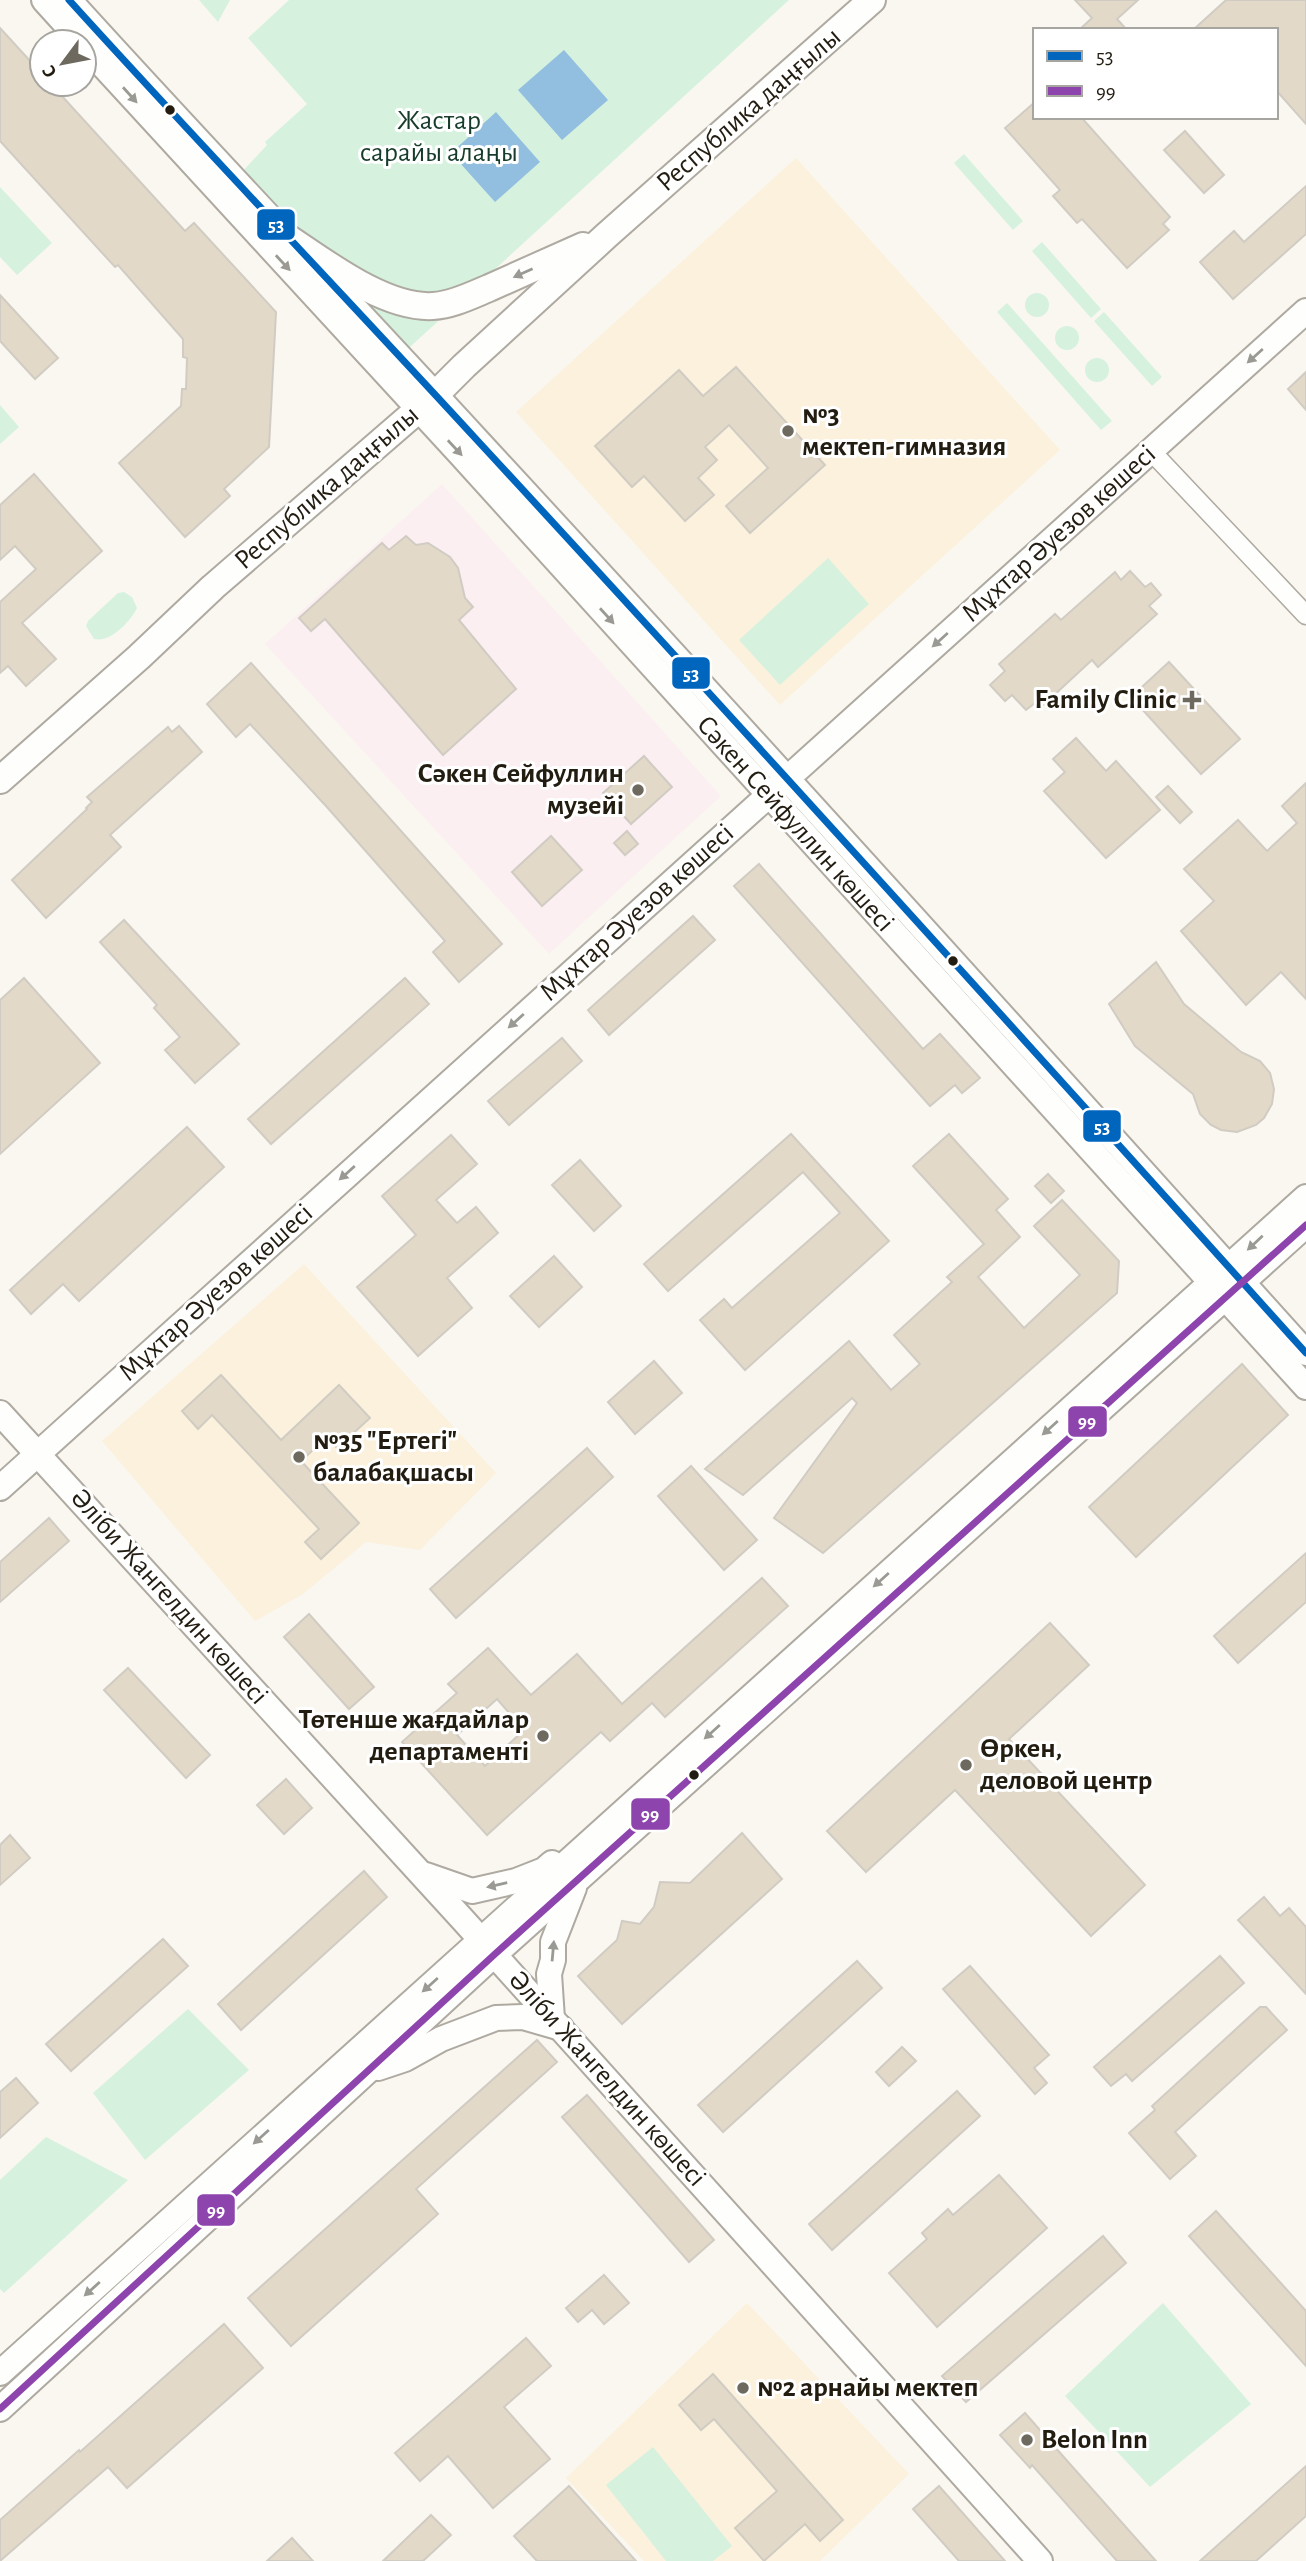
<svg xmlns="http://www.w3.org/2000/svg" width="1306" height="2561" font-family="'Alegreya Sans',sans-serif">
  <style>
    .commercial { fill: #fbeff1 }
    .built { fill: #fbf1dc }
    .green { fill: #d6f2df }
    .water { fill: #92bee0 }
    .building { fill: #e2d9c8; stroke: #d1ccc3; stroke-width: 2; fill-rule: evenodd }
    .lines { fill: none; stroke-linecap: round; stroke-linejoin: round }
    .street-casing { stroke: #aeaaa1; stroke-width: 21 }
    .secondary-casing { stroke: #aeaaa1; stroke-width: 28 }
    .primary-casing { stroke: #aeaaa1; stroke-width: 30 }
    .street { stroke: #fefefd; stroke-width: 18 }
    .secondary { stroke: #fefefd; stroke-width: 24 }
    .primary { stroke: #fefefd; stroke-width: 26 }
    .bus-1-casing { stroke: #fff; stroke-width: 12 }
    .bus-2-casing { stroke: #fff; stroke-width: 12 }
    .bus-1 { stroke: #0065bd; stroke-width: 7 }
    .bus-2 { stroke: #8e44ad; stroke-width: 7 }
    .oneway { fill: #9b9993 }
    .bus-dot { fill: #231d11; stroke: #fff; stroke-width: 2.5 }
    .poi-dot { fill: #6e695f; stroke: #fff; stroke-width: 2.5 }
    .labels { text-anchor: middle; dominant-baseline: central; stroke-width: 6; stroke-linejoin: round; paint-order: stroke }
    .street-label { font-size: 28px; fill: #231d11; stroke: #fff }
    .park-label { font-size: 28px; fill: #173c2b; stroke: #fff }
    .poi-label { font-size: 28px; font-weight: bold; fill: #231d11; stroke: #fff; text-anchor: start }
    .line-badge { stroke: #fff; stroke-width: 2.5 }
    .badge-label { font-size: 19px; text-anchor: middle; font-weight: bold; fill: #fff }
  </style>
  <rect width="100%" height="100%" fill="#faf7f0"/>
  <!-- commercial -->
  <polygon class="commercial" points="442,484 721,796 549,954 265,644"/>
  <!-- built -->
  <g class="built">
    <polygon points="796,158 1060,450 780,705 516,412"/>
    <polygon points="304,1264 496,1473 420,1550 366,1542 303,1594 255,1621 102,1441"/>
    <polygon points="747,2303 909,2474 820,2561 644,2561 566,2478"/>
  </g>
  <!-- green -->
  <g class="green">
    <polygon points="199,0 230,0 218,22"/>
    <polygon points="289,0 789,0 399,357 241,173 267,145 265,142 307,104 248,38"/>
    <polygon points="964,154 1023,221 1013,230 954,163"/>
    <polygon points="0,187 52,243 17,275 0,257"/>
    <polygon points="1042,242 1101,309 1091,318 1032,251"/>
    <circle cx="1037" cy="305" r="12"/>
    <polygon points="1007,303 1112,421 1101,430 997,312"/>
    <polygon points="1104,312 1162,377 1152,386 1094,321"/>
    <circle cx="1067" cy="338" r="12"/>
    <circle cx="1097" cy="370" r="12"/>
    <polygon points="0,405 19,427 0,444"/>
    <polygon points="828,558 869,604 780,685 739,640"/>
    <path d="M 124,592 L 132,597 L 137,608 C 130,622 110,643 94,639 L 86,626 L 88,621 L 118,593 Z"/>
    <polygon points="188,2009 249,2070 145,2160 93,2093"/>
    <polygon points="46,2137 128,2180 4,2293 0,2289 0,2180"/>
    <polygon points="1163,2303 1251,2404 1150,2487 1065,2396"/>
    <polygon points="653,2447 732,2546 713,2561 666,2561 606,2485"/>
  </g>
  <!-- water -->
  <g class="water">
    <polygon points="564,50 608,100 562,140 518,90"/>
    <polygon points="496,112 540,162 495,202 451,153"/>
  </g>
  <!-- building -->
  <g class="building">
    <polygon points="1075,0 1138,0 1117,19 1127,30 1079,30 1092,18"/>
    <polygon points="1226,0 1306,0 1306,124 1276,90 1276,30 1193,30"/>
    <polygon points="0,28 42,74 42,84 51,84 185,231 194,223 276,312 269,447 224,489 230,496 185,537 119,463 181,406 182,389 186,389 187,358 183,357 183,339 118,265 115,267 0,141"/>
    <polygon points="1035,102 1035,117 1081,117 1170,217 1163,224 1169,230 1127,268 1082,219 1077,223 1053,196 1060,190 1005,128"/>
    <polygon points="1185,131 1224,175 1204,193 1164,150"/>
    <polygon points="1306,186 1306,234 1233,299 1200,262 1234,231 1244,242"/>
    <polygon points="0,295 58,358 35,379 0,341"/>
    <polygon points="736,367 825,465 750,533 726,506 768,468 729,425 705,447 717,460 698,478 714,495 685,521 644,476 632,487 595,446 679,370 703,396"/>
    <polygon points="1306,372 1306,410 1288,389"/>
    <polygon points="34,474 102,551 22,623 56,659 26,686 8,666 0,673 0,602 36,569 15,546 0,560 0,505"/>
    <polygon points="406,536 416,545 428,543 450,557 458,568 465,598 473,607 459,620 516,689 443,755 325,619 311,631 299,618 382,543 389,550"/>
    <polygon points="1130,571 1145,587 1151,583 1161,595 1149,606 1157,614 1098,667 1092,660 1040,708 1035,703 1026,710 1012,695 1005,701 990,685 1005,671 999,664 1055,614 1061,620 1115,572 1121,580"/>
    <polygon points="1169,662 1240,739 1201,774 1131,697"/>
    <polygon points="251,663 502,944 459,982 433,952 445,941 326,806 250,724 236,737 207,704"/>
    <polygon points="179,726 202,752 110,835 121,847 46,918 12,880 87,809 86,808 92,802 87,797 168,727 172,732"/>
    <polygon points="1076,738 1106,771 1116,761 1160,810 1106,858 1044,791 1065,772 1053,759"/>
    <polygon points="644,756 672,787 631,824 603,793"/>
    <polygon points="1306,783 1306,999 1281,972 1246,1005 1181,931 1214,901 1184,869 1238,820 1267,851 1297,823 1282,806"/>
    <polygon points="1168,786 1192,812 1180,823 1156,797"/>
    <polygon points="627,831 638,844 625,855 614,843"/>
    <polygon points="551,836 582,870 542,906 512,872"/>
    <polygon points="759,864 923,1049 940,1034 980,1078 962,1093 955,1085 930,1106 734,886"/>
    <polygon points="693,916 715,940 609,1035 588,1010"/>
    <polygon points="124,920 239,1044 195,1083 165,1050 180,1037 154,1008 157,1005 100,942"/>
    <polygon points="1156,962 1184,1004 1241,1052 1260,1061 1270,1073 1274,1089 1272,1104 1264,1118 1256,1125 1237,1132 1221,1130 1211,1125 1200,1114 1193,1094 1135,1046 1109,1004"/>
    <polygon points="24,978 100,1063 0,1154 0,1000"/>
    <polygon points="405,978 429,1004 271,1144 248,1119"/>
    <polygon points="562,1038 582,1061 509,1125 488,1101"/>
    <polygon points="187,1127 224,1167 79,1301 63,1284 31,1314 10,1290"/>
    <polygon points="791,1134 889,1241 745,1370 700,1320 724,1299 732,1308 840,1213 803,1172 668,1291 644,1264"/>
    <polygon points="949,1134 1008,1199 996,1210 1020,1237 978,1277 1024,1328 1080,1275 1034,1226 1062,1200 1119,1261 1117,1293 823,1553 774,1518 857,1403 852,1398 743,1495 705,1469 849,1341 891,1390 920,1364 894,1335 952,1282 947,1277 984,1244 913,1166"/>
    <polygon points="451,1135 477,1164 436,1200 457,1223 476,1207 498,1233 447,1278 472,1308 418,1356 357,1287 416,1235 382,1196"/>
    <polygon points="580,1160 621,1206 594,1231 552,1185"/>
    <polygon points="1048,1174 1064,1191 1051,1203 1035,1186"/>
    <polygon points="554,1256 582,1287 539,1327 510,1296"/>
    <polygon points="654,1361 682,1393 635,1434 608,1402"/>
    <polygon points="1242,1364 1288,1415 1136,1557 1089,1507"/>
    <polygon points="221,1375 281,1440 339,1385 370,1418 337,1448 327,1437 301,1461 359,1523 321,1559 305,1542 319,1529 212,1415 198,1429 182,1411"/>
    <polygon points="587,1448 613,1477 456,1618 430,1589"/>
    <polygon points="691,1466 757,1540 724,1570 658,1496"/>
    <polygon points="49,1518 69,1541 0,1602 0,1562"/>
    <polygon points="1306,1553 1306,1602 1238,1663 1214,1636"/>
    <path d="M 762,1578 L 788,1606 L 665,1717 L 652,1703 L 610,1741 L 601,1732 L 487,1835 L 402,1742 L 457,1693 L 448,1684 L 488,1648 L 531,1695 L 577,1654 L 622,1704 ZM 497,1699 L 524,1730 L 485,1766 L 457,1735 Z"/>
    <polygon points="309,1614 374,1687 349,1709 284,1637"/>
    <polygon points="1050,1623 1089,1665 1009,1739 1145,1885 1091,1936 955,1790 866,1872 827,1831"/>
    <polygon points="128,1668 210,1755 186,1778 104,1690"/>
    <polygon points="286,1779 312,1808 284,1834 257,1805"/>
    <polygon points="742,1833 782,1879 622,2024 578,1976 617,1940 622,1921 640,1924 654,1907 660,1882 690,1883"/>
    <polygon points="10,1835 30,1858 0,1885 0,1845"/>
    <polygon points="364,1871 387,1897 241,2030 218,2004"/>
    <polygon points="1264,1897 1280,1916 1289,1908 1306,1927 1306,1994 1238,1920"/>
    <polygon points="163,1939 188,1966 71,2071 46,2044"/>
    <polygon points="1220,1956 1244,1983 1132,2081 1126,2074 1111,2086 1094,2067"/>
    <polygon points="857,1961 882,1988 723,2132 698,2105"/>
    <polygon points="970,1966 1049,2055 1034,2068 1047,2083 1035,2094 943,1989"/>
    <polygon points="1260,2007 1266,2007 1287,2030 1175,2132 1196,2156 1170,2179 1129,2133 1155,2110 1152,2106"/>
    <polygon points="537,2040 557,2062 416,2189 438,2214 291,2346 248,2298"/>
    <polygon points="902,2047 916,2061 889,2086 876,2072"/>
    <polygon points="16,2078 38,2103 0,2138 0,2092"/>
    <polygon points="957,2091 980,2116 832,2250 809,2224"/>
    <polygon points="587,2095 714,2240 689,2262 562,2117"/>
    <polygon points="999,2175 1047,2228 937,2327 889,2273 927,2239 922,2233 948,2209 953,2215"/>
    <polygon points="1216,2211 1306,2311 1306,2366 1189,2236"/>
    <polygon points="1103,2236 1126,2263 966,2402 942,2376"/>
    <polygon points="604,2275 629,2303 604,2324 592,2310 578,2322 566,2308"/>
    <polygon points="224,2324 263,2368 127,2488 108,2467 0,2561 0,2520 79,2450 80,2452"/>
    <polygon points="526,2338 551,2366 504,2407 550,2459 493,2508 448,2456 420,2481 395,2453"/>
    <polygon points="713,2374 843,2520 820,2541 805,2524 764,2561 735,2528 777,2491 714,2419 701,2430 679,2405"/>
    <polygon points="1025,2413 1054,2446 1156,2561 1117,2561 1032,2465 1030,2468 1000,2435"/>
    <polygon points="1306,2466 1306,2516 1256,2561 1200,2561"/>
    <polygon points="569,2486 636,2561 537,2561 514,2536"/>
    <polygon points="939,2486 1005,2561 959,2561 913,2509"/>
    <polygon points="431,2515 451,2535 423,2561 383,2561"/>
    <polygon points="292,2538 313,2561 267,2561"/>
  </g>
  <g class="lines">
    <!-- street casing -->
    <g class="street-casing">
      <polyline id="street" points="1151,451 1306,615"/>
    </g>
    <!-- secondary casing -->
    <g class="secondary-casing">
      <g id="secondary">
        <polyline points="44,0 82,42"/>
        <path d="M 69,0 C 203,148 341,292 476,439 C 755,741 1031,1047 1306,1353"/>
        <polyline points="84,45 461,455 1306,1387"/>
        <polyline points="0,1413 464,1921 1040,2561"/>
        <polyline points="0,1488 1306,311"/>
        <polyline points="426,1875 472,1891 516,1881 544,1870 552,1863"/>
        <polyline points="552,2019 549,1974 553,1960 553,1942 574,1888"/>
        <polyline points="378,2068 405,2059 441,2039 496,2018 523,2017 561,2028"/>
        <polyline points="0,2373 1306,1197"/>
        <polyline points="0,2409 495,1954 1306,1225"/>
      </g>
    </g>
    <!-- primary casing -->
    <g class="primary-casing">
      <g id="primary">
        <path d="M 288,238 C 326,263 385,309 433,306 C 452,305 472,295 489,288 C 521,274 552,260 583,246"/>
        <polyline points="0,780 139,657 213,587 435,395 464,366 607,235 872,0"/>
      </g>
    </g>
    <!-- street -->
    <use href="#street" class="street"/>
    <!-- secondary -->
    <use href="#secondary" class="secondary"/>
    <!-- primary -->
    <use href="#primary" class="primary"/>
    <!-- bus-1 casing -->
    <g class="bus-1-casing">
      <path id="bus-1" d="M 69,0 C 203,148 341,292 476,439 C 755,741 1031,1047 1306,1353"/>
    </g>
    <!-- bus-2 casing -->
    <g class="bus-2-casing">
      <polyline id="bus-2" points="0,2409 495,1954 1306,1225"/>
    </g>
    <!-- bus-1 -->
    <use href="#bus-1" class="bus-1"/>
    <!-- bus-2 -->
    <use href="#bus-2" class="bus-2"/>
  </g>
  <!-- one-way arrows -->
  <defs><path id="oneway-solid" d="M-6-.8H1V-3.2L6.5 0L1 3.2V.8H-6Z" transform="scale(1.75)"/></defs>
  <g class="oneway">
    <use href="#oneway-solid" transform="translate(130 95) rotate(48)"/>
    <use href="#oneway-solid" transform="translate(283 263) rotate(47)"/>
    <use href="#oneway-solid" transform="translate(523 273) rotate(156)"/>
    <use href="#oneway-solid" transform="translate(1255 356) rotate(138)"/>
    <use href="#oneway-solid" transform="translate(455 448) rotate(47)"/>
    <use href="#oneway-solid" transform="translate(607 616) rotate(48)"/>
    <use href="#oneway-solid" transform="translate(940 640) rotate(138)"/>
    <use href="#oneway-solid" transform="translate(516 1021) rotate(138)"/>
    <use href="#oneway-solid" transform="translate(347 1173) rotate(138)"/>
    <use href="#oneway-solid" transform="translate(1255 1243) rotate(137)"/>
    <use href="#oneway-solid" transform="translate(1050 1428) rotate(138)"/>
    <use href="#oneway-solid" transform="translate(881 1580) rotate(138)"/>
    <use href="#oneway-solid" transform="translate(712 1732) rotate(138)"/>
    <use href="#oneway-solid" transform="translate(497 1885) rotate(167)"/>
    <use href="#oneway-solid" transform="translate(553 1951) rotate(-85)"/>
    <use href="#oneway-solid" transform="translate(430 1985) rotate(138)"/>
    <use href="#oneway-solid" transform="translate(261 2137) rotate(138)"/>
    <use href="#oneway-solid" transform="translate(92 2289) rotate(138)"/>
  </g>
  <!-- markers -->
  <g class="bus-dot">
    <circle cx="170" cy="110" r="6"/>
    <circle cx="953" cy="961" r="6"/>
    <circle cx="694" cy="1775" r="6"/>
  </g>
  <g class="poi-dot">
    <circle cx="788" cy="431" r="7"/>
    <path d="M1188.5 689.5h7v7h7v7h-7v7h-7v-7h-7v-7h7z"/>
    <circle cx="638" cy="790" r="7"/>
    <circle cx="299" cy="1457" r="7"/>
    <circle cx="543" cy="1736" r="7"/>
    <circle cx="966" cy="1765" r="7"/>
    <circle cx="743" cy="2388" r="7"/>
    <circle cx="1027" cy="2440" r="7"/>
  </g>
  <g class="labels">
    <!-- street labels -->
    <g class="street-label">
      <text transform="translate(749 110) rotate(-41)">Республика даңғылы</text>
      <text transform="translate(327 488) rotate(-41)">Республика даңғылы</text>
      <text transform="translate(1059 534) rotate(-42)">Мұхтар Әуезов көшесі</text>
      <text transform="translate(795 824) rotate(48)">Сәкен Сейфуллин көшесі</text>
      <text transform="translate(637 913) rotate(-42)">Мұхтар Әуезов көшесі</text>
      <text transform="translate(216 1293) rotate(-42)">Мұхтар Әуезов көшесі</text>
      <text transform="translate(169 1597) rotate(48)">Әліби Жангелдин көшесі</text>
      <text transform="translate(607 2079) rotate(48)">Әліби Жангелдин көшесі</text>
    </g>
    <!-- park labels -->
    <g class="park-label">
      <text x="439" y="121">Жастар<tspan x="439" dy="32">сарайы алаңы</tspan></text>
    </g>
    <!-- poi labels -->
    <g class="poi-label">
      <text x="802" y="415">№3<tspan x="802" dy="32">мектеп-гимназия</tspan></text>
      <text x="1176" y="700" text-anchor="end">Family Clinic</text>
      <text x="624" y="774" text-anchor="end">Сәкен Сейфуллин<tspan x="624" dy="32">музейі</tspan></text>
      <text x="313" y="1441">№35 "Ертегі"<tspan x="313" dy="32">балабақшасы</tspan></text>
      <text x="529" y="1720" text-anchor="end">Төтенше жағдайлар<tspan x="529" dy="32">департаменті</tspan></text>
      <text x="980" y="1749">Өркен,<tspan x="980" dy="32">деловой центр</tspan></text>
      <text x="757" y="2388">№2 арнайы мектеп</text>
      <text x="1041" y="2440">Belon Inn</text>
    </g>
  </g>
  <g class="line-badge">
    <rect x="256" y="208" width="40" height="33" rx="7" fill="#0065bd"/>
    <rect x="671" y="656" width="40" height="34" rx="7" fill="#0065bd"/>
    <rect x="1082" y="1109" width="40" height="34" rx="7" fill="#0065bd"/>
    <rect x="1067" y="1405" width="41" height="33" rx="7" fill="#8e44ad"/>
    <rect x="630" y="1797" width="41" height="34" rx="7" fill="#8e44ad"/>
    <rect x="196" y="2193" width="40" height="34" rx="7" fill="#8e44ad"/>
  </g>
  <g class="badge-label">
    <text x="276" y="231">53</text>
    <text x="691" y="680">53</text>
    <text x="1102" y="1133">53</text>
    <text x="1087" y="1428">99</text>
    <text x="650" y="1821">99</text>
    <text x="216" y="2217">99</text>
  </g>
  <!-- legend -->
  <rect x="1033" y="28" width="245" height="91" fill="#ffffff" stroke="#a7a5a0" stroke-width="2"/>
  <rect x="1047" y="51" width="35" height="10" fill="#0065bd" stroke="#a7a5a0" stroke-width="2"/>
  <text x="1096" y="63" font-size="21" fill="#231d11">53</text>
  <rect x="1047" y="86" width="35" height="10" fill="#8e44ad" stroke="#a7a5a0" stroke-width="2"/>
  <text x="1096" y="98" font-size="21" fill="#231d11">99</text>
  <!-- north arrow -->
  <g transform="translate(63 63) rotate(238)"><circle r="33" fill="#ffffff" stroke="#a7a5a0" stroke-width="2"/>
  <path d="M0-5L12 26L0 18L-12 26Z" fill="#6e695f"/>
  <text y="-10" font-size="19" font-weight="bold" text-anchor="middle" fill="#231d11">С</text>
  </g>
</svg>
